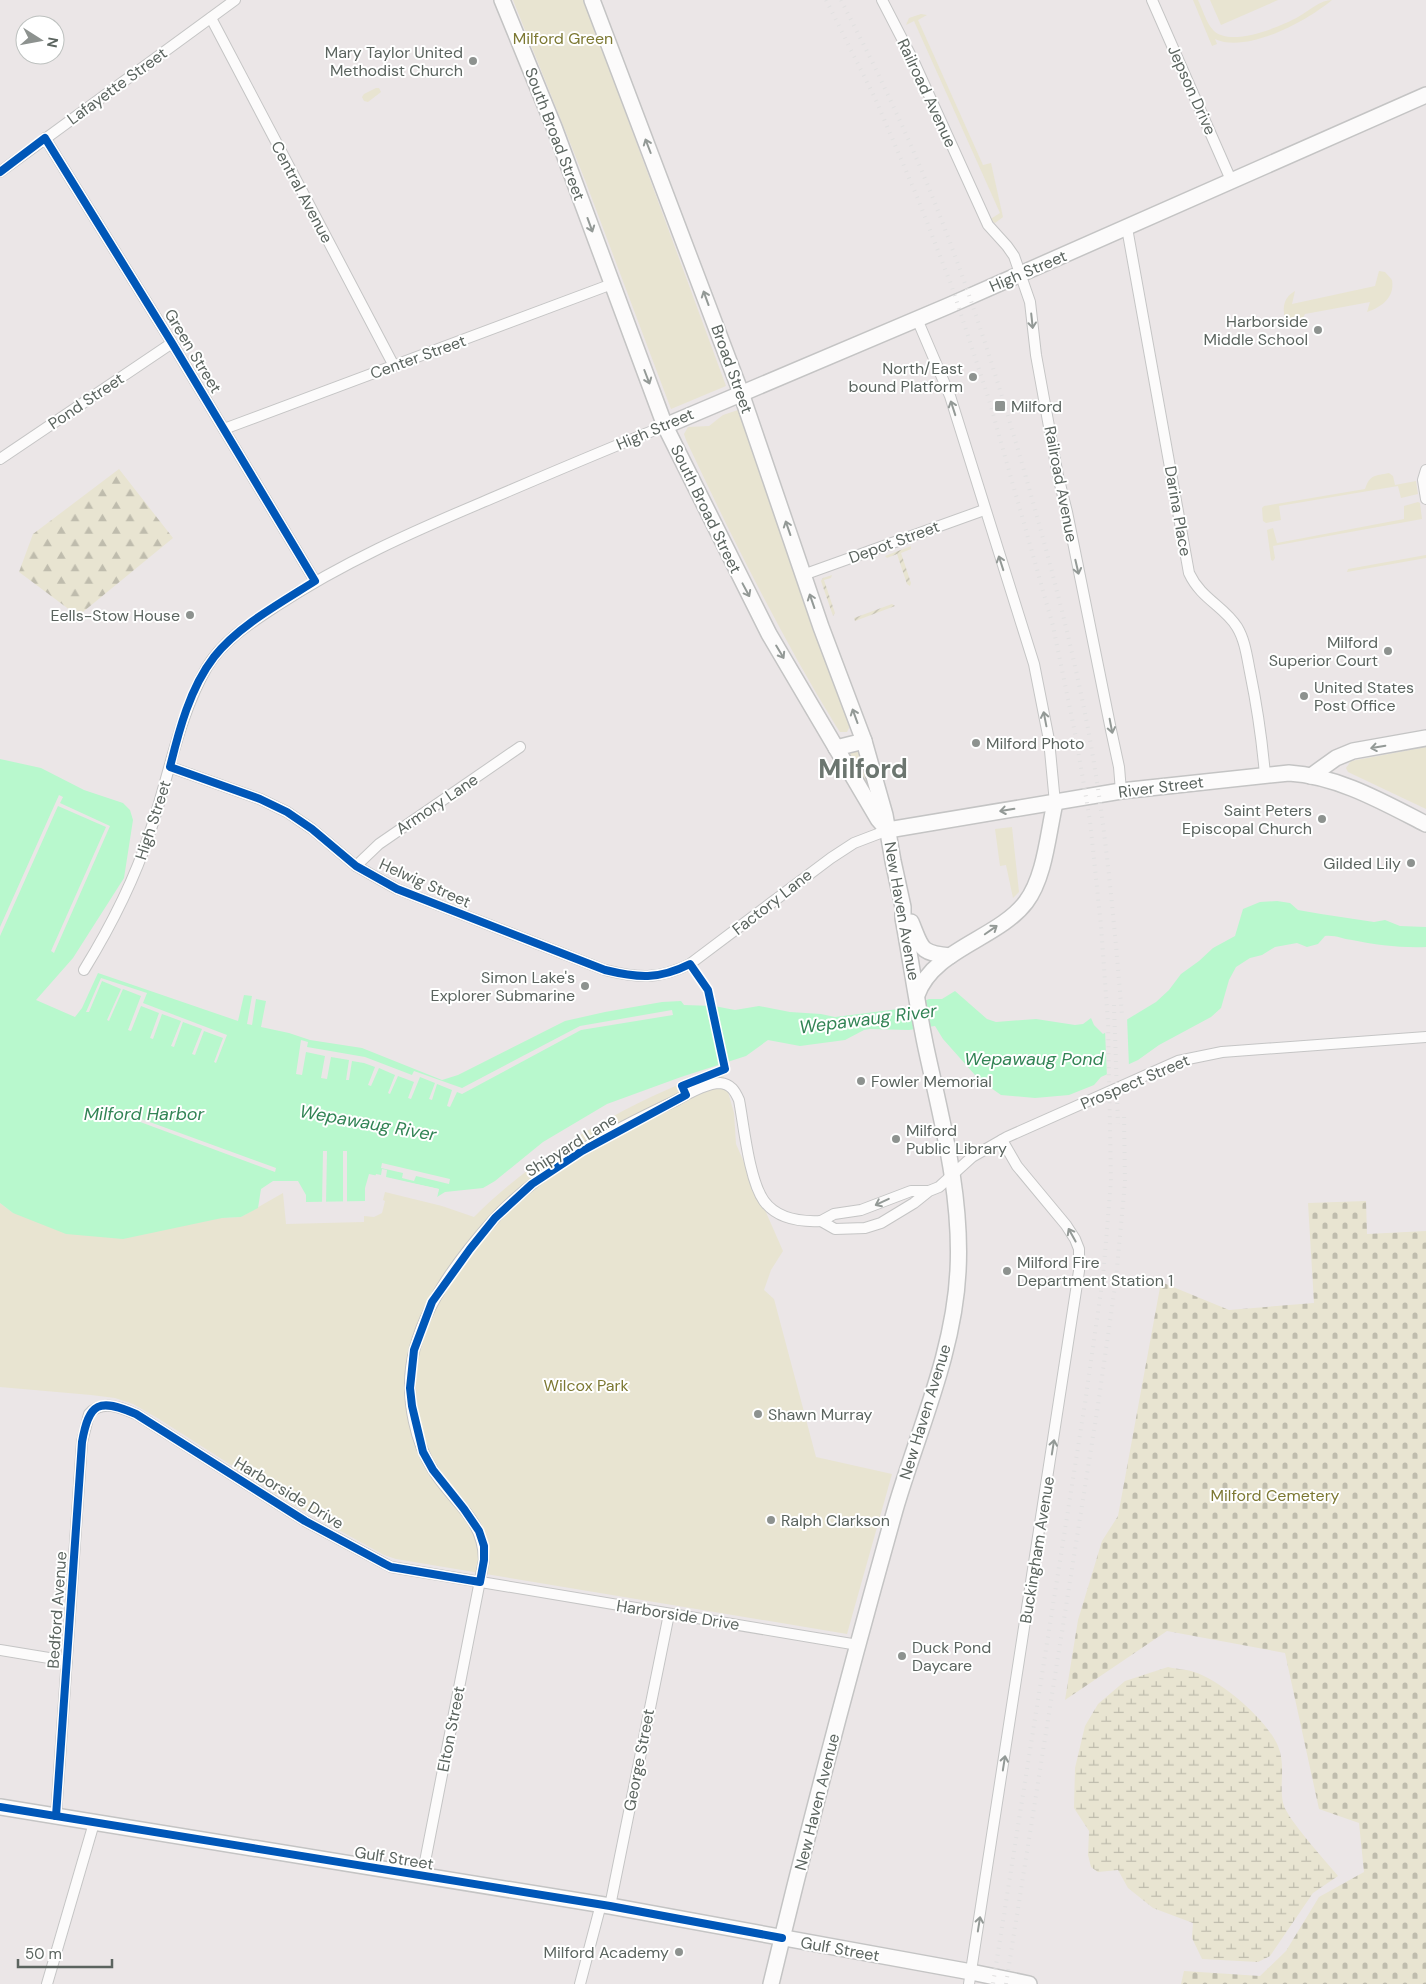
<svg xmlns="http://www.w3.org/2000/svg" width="1426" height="1984" font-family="'DM Sans',sans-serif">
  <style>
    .green { fill: #e8e4d1 }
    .forest { fill: url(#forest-firs) }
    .wetland { fill: url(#wetland-marsh) }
    .cemetery { fill: url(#cemetery-stones) }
    .garden { fill: url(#garden-furrows) }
    .water { fill: #b8f8cd }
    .pier { fill: #ebe6e7 }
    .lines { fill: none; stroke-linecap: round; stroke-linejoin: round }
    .street-casing { stroke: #c5c5c5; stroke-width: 12 }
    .secondary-casing { stroke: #c4c4c4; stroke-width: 18 }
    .street { stroke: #fcfbfb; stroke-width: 10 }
    .secondary { stroke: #fcfbfb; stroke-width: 15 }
    .rail { stroke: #e1e0e0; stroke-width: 4; stroke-dasharray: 1 6; stroke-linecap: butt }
    .cycleway-casing { stroke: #fff; stroke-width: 11 }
    .cycleway { stroke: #0057b8; stroke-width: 8 }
    .oneway { stroke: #939996 }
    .poi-dot { fill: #8d928f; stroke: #fff; stroke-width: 2 }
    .labels { text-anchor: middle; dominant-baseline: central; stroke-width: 4; stroke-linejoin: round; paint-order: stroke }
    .park-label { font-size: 16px; fill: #7c7832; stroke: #fff }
    .poi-label { font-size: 16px; fill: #5b645f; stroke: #fff; text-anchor: end }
    .street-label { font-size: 16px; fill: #5b645f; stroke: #fff }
    .water-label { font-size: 18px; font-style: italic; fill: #328455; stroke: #fff }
    .town-label { font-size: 26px; font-weight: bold; fill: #6c7670; stroke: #fff }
  </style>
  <defs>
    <pattern id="forest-firs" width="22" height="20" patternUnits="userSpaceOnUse" patternTransform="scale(1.25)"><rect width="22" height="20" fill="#e8e4d1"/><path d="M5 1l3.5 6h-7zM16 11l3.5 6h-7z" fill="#bfbcad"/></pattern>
    <pattern id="wetland-marsh" width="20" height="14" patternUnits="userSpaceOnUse" patternTransform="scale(1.25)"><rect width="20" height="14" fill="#e8e4d1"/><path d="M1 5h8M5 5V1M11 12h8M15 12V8" fill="none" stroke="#bfbcad"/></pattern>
    <pattern id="cemetery-stones" width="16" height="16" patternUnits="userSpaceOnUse" patternTransform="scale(1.25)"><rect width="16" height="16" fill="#e8e4d1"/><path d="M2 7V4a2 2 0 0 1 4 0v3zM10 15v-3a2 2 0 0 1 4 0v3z" fill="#bfbcad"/></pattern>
    <pattern id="garden-furrows" width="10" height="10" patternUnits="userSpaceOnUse" patternTransform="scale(1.25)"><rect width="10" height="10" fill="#e8e4d1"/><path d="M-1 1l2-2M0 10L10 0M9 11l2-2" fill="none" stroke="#bfbcad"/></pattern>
  </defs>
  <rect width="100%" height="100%" fill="#ebe6e7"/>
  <!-- green -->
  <g class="green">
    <polygon points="513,0 584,0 726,386 671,409 585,180"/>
    <path d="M 1193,0 L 1198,0 C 1203,10 1206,23 1214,31 C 1231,47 1280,27 1298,17 C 1309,11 1320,0 1332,0 C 1307,21 1247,54 1215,39 L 1217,44 L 1212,46 Z"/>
    <polygon points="1210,0 1278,0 1221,25"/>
    <polygon points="921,14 927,15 918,20 983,165 991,163 1003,217 995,223 989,220 1000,213 914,21 906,25 909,18"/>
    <polygon points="376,88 379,88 381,92 368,102 364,101 362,97 364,94"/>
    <path d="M 1379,271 L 1385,272 L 1392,280 C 1395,297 1382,307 1367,312 L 1370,302 L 1305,314 L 1299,325 L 1293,324 L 1285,318 C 1282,307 1284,297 1295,291 L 1292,304 L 1375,286 Z"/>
    <path d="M 738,410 L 850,726 L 847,732 L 840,732 L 836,726 C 780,634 732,538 686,440 L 684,434 L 688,427 L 709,426 L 723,415 Z"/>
    <path d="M 1389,473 L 1393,476 L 1395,485 L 1416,481 L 1418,494 L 1401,498 L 1398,486 L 1279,506 L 1281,520 L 1266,523 L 1263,521 L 1262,508 L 1264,506 L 1365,489 C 1370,474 1375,476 1389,473 Z"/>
    <polygon points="1418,502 1420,503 1422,519 1273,546 1275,558 1273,561 1271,560 1267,530 1273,528 1277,543 1404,519 1404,506"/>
    <polygon points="1426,555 1426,558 1347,572 1348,569"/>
    <polygon points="1426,747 1426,809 1348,772 1346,768 1351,761"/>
    <polygon points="859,748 875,802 850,755 851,752"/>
    <polygon points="1012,827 1019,892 1013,898 1006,865 1000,866 995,829"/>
    <path d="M 721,1067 L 734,1113 L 736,1144 L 783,1251 L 771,1270 L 764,1290 L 774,1299 L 816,1457 L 892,1474 L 847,1634 L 396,1559 L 384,1555 L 295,1506 L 159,1419 L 133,1404 L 115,1398 L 91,1395 L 0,1387 L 0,1203 L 13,1213 L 222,1218 L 241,1217 L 283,1193 L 286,1224 L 364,1222 L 364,1216 L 374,1217 L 382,1213 L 385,1201 L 383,1200 L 385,1192 L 442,1206 L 474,1217 C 540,1150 633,1101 721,1067 Z"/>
  </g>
  <!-- forest -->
  <polygon class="forest" points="119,469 173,538 78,616 19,572 33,534"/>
  <!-- wetland -->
  <path class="wetland" d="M 1168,1667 C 1176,1669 1186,1669 1194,1672 C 1221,1680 1267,1720 1278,1746 C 1286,1765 1279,1784 1283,1803 C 1286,1818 1326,1861 1338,1876 L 1313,1893 L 1270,1956 L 1258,1962 L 1202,1959 L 1192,1938 L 1193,1923 L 1153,1908 L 1128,1888 L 1118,1870 L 1098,1872 L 1091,1867 L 1088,1855 L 1089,1831 L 1074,1808 L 1075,1768 L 1085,1726 L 1098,1704 L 1125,1681 Z"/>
  <!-- cemetery -->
  <polygon class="cemetery" points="1366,1201 1367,1234 1426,1231 1426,1984 1181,1984 1184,1971 1260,1976 1286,1951 1319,1897 1364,1872 1359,1823 1319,1809 1285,1653 1167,1631 1065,1700 1078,1620 1102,1541 1118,1516 1161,1282 1229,1310 1314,1303 1308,1203"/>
  <!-- garden -->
  <g class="garden">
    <polygon points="911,546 911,549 901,553 911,583 910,586 907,584 897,554 887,558 885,556"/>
    <polygon points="832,575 831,578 824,580 835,613 833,616 821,581 823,578"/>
    <polygon points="892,604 895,606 855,621 854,618"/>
  </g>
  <!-- water -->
  <path class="water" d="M 0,759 L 41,768 L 84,790 L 123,803 L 130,810 L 133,820 L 124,878 L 73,958 L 36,1000 L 75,1017 L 82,1008 L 98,973 L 238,1021 L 244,995 L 252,996 L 247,1024 L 252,1025 L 256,999 L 266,1001 L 261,1027 L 289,1033 L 310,1040 L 362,1048 L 442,1080 L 458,1075 L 565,1021 L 605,1012 L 662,1002 L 681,1001 L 684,1005 L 714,1006 L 735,1010 L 759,1006 L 790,1012 L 821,1014 L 835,1017 L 906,1008 L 929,999 L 942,999 L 955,991 L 987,1019 L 996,1022 L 1036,1019 L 1075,1025 L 1083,1024 L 1091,1018 L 1094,1025 L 1103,1034 L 1156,1002 L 1169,990 L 1181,974 L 1199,961 L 1213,948 L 1235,936 L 1243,909 L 1260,902 L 1277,901 L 1290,903 L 1298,910 L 1321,914 L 1374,922 L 1385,920 L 1400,926 L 1426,927 L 1426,947 C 1401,948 1376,945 1352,940 C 1342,939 1336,935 1325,936 L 1318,944 L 1307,947 L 1297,943 L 1275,947 L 1262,955 L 1250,958 L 1236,967 L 1229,980 L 1221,1008 L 1211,1017 L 1159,1045 L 1138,1060 L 1101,1077 L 1094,1085 L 1069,1095 L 1035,1098 L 1001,1095 L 984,1083 L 975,1075 L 943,1039 L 935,1026 L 909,1030 L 870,1029 L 864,1030 L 845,1040 L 800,1046 L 768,1040 L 746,1056 L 681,1077 L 607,1104 L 543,1142 L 495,1181 L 483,1188 L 445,1192 L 437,1197 L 439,1189 L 369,1174 L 365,1188 L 365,1201 L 306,1202 L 306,1195 L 298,1181 L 273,1181 L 261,1189 L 258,1208 L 241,1217 L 222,1218 L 123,1239 L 66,1234 L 13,1213 L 0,1203 Z"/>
  <!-- pier -->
  <g class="pier">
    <polygon points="59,795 63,797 60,803 110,826 54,953 51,951 106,827 58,806 0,936 0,927"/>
    <polygon points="101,978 147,993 143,1003 227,1035 216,1063 214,1062 223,1038 204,1031 195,1055 192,1054 202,1029 183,1022 174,1047 171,1046 181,1021 162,1014 153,1039 150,1038 159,1013 141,1006 131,1031 128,1030 141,996 123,989 109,1021 107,1020 121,989 102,981 89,1012 86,1012"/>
    <polygon points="672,1010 673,1015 581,1030 462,1094 457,1092 450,1107 447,1106 452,1090 437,1084 432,1100 429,1099 435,1083 420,1077 411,1099 408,1098 414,1082 398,1076 390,1094 388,1093 395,1075 379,1068 371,1086 368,1085 375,1067 364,1063 352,1061 349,1080 346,1080 349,1060 331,1057 327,1079 321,1078 325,1056 306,1052 302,1075 296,1074 301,1040 308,1042 307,1047 365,1057 412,1075 414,1071 462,1088 580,1026"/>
    <polygon points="1127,1017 1129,1067 1107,1078 1105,1030"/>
    <polygon points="136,1117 276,1168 275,1172 135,1120"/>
    <polygon points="323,1151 327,1151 326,1204 322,1205"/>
    <rect x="343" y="1151" width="4" height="53"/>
    <polygon points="382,1163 450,1179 449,1184 416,1176 414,1181 402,1178 403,1173 381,1168"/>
    <polygon points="382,1169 387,1170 386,1177 439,1189 437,1197 435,1196 436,1191 375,1177 376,1174 381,1175"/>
  </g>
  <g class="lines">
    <!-- street casing -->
    <g class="street-casing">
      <g id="street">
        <polyline points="882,0 914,62 988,225 1007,246 1014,256 1030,302 1036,355 1058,476 1067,512 1111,730 1119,767 1121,791"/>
        <polyline points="1152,0 1231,180"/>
        <polyline points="211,18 394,366"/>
        <polyline points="45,138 172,343 315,581"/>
        <polyline points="0,172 235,0"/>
        <path d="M 1127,228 L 1189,573 C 1201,599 1224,606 1237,627 C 1245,640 1247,657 1250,672 C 1257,706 1262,740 1265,775"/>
        <polyline points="917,319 950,396 1034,664 1049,740 1055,803"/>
        <polyline points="224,429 612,284"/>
        <polyline points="0,459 172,343"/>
        <polyline points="1426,470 1423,480 1426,499"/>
        <polyline points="803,575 984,510"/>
        <path d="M 170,767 L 260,799 L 287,812 L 312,829 L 356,866 L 397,889 L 605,970 C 638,978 658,980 690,964 L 831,858 L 854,843 L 888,830"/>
        <polyline points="356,866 379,844 520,747"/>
        <path d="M 84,970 C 111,926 134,881 150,832 C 169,777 178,717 207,667 C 223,640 252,622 278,605 C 342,563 412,532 483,502 C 544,476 604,450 665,426"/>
        <polyline points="929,1191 911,1191 861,1210 834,1214 821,1221 835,1229 865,1228 881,1223 914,1203 929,1191 939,1187 972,1157 1007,1137 1178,1061 1222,1052 1426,1037"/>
        <polyline points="0,1650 67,1661"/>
        <path d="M 56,1816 L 82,1442 L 89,1414 C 102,1399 122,1408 136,1414 L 305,1521 L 391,1567 L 858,1645"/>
        <path d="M 422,1877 L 484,1560 C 483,1517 453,1503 433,1470 C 415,1442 407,1401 411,1368 C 418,1312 458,1259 495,1218 C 544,1166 611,1131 675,1101 C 687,1094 706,1083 720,1083 C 731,1084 735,1091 739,1100 C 744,1126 749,1180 764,1201 C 777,1219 801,1222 821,1221"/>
        <polyline points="610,1906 669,1614"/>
        <polyline points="47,1984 94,1823"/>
        <polyline points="580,1984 601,1904"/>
        <polyline points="969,1984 1079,1271 1079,1249 1075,1239 1066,1225 1017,1166 1002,1140"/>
      </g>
    </g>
    <!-- secondary casing -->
    <g class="secondary-casing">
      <g id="secondary">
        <polyline points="502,0 554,127 665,426 769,634 878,819 885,827"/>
        <path d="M 592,0 L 741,393 L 821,627 L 864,741 L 885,815 L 893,861 L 903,907 L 903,918 C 911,961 917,1005 926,1048 C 942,1122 962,1195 958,1271 C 954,1353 918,1431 895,1510 C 851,1667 809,1825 771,1984"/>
        <polyline points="665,426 948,306 1426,95"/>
        <polyline points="836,748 864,741"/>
        <polyline points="1311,776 1336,758 1353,751 1426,738"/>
        <path d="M 888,830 L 1121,791 L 1289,773 C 1338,776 1383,802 1426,824"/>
        <path d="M 911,922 C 922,948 919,953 950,956"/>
        <path d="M 917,995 C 933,949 998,939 1026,902 C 1045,877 1048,833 1055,803"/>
        <polyline points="0,1807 610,1906 971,1972 1029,1984"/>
      </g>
    </g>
    <!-- street -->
    <use href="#street" class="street"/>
    <!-- secondary -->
    <use href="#secondary" class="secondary"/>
    <!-- rail -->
    <g class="rail">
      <polyline points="826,0 875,98 918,199 952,287 989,400 1053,626 1076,738 1090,821 1101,926 1108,1023 1111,1181 1103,1277 1085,1403 993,1984"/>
      <path d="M 841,0 C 856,30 872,60 886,91 C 946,216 989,348 1027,481 C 1051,565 1073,649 1089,734 C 1106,827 1114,921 1122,1015"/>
      <polyline points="1114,1005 1118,1124"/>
      <polyline points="1006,1984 1098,1405 1116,1279 1125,1182 1124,1115"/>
    </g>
    <!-- cycleway casing -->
    <g class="cycleway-casing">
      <g id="cycleway">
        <path d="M 0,172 L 45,138 L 172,343 L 315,581 C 282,602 238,626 214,657 C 190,688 179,730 170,767 L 260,799 L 287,812 L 312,829 L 356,866 L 397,889 L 605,970 C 638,978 658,980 690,964 L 708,990 L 725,1069 L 682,1086 L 686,1095 L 582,1151 L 532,1184 L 495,1218 L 470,1249 L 432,1302 L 414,1350 L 410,1388 L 412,1406 L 423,1452 L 433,1470 L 464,1509 L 479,1531 L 484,1546 L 484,1560 L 480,1582 L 391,1567 L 385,1564 L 305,1521 L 136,1414 C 99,1398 89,1402 82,1442 L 56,1816"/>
        <polyline points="0,1807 610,1906 782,1938"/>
      </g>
    </g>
    <!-- cycleway -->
    <use href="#cycleway" class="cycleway"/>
  </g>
  <!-- one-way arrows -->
  <defs><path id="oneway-shaft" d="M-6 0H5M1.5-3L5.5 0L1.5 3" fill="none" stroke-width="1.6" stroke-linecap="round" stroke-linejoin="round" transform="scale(1.25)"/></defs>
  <g class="oneway">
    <use href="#oneway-shaft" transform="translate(648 146) rotate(-111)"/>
    <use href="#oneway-shaft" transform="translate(590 225) rotate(70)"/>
    <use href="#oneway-shaft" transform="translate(706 298) rotate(-110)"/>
    <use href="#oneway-shaft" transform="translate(1032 321) rotate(84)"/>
    <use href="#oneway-shaft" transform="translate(647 377) rotate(69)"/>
    <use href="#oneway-shaft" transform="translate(953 408) rotate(-108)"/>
    <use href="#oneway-shaft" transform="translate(788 528) rotate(-109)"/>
    <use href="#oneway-shaft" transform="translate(1001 563) rotate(-108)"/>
    <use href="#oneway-shaft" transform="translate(1077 567) rotate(77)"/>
    <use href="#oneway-shaft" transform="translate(746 590) rotate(62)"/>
    <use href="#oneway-shaft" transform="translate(812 601) rotate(-109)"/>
    <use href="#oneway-shaft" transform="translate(780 652) rotate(59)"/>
    <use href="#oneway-shaft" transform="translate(855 716) rotate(-110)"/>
    <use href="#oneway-shaft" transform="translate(1045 719) rotate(-101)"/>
    <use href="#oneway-shaft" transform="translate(1111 726) rotate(79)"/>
    <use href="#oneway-shaft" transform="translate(1378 747) rotate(170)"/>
    <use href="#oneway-shaft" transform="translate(1007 810) rotate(171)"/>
    <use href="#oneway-shaft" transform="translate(991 930) rotate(-35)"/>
    <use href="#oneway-shaft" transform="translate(882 1202) rotate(155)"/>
    <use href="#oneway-shaft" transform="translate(1072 1235) rotate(-119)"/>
    <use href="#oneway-shaft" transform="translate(1053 1447) rotate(-81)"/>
    <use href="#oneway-shaft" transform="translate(1004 1763) rotate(-81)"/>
    <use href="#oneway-shaft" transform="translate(979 1924) rotate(-81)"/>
  </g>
  <!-- markers -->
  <g class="poi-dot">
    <circle cx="473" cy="61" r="5"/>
    <circle cx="1318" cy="330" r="5"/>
    <circle cx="973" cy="377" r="5"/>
    <rect x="994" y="400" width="12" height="12" rx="2.5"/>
    <circle cx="190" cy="615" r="5"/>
    <circle cx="1388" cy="651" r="5"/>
    <circle cx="1304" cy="696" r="5"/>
    <circle cx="976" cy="743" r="5"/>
    <circle cx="1322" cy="819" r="5"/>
    <circle cx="1411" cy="863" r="5"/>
    <circle cx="585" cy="986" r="5"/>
    <circle cx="861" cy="1081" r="5"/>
    <circle cx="896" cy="1139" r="5"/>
    <circle cx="1007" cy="1271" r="5"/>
    <circle cx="758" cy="1414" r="5"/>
    <circle cx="771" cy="1520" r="5"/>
    <circle cx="902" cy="1656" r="5"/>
    <circle cx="679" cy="1952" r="5"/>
  </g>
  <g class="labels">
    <!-- park labels -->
    <g class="park-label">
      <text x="563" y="38">Milford Green</text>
      <text x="586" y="1385">Wilcox Park</text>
      <text x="1275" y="1495">Milford Cemetery</text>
    </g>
    <!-- poi labels -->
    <g class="poi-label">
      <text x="463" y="52">Mary Taylor United<tspan x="463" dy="18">Methodist Church</tspan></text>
      <text x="1308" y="321">Harborside<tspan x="1308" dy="18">Middle School</tspan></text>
      <text x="963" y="368">North/East<tspan x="963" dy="18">bound Platform</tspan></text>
      <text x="1011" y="406" text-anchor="start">Milford</text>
      <text x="180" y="615">Eells-Stow House</text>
      <text x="1378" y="642">Milford<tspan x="1378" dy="18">Superior Court</tspan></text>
      <text x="1314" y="687" text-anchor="start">United States<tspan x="1314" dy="18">Post Office</tspan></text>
      <text x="986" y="743" text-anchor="start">Milford Photo</text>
      <text x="1312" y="810">Saint Peters<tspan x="1312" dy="18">Episcopal Church</tspan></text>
      <text x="1401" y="863">Gilded Lily</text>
      <text x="575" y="977">Simon Lake's<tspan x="575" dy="18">Explorer Submarine</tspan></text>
      <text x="871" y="1081" text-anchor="start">Fowler Memorial</text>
      <text x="906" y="1130" text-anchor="start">Milford<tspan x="906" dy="18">Public Library</tspan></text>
      <text x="1017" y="1262" text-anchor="start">Milford Fire<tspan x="1017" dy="18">Department Station 1</tspan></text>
      <text x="768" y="1414" text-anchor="start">Shawn Murray</text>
      <text x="781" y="1520" text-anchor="start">Ralph Clarkson</text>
      <text x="912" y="1647" text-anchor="start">Duck Pond<tspan x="912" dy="18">Daycare</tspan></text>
      <text x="669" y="1952">Milford Academy</text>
    </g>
    <!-- street labels -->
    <g class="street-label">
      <text transform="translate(117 86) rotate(-36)">Lafayette Street</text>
      <text transform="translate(1192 90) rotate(66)">Jepson Drive</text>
      <text transform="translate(927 93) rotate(65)">Railroad Avenue</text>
      <text transform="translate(555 134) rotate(69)">South Broad Street</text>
      <text transform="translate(302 192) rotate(62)">Central Avenue</text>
      <text transform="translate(1028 271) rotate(-23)">High Street</text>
      <text transform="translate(193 351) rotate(59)">Green Street</text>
      <text transform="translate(418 357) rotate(-20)">Center Street</text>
      <text transform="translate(732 369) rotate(70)">Broad Street</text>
      <text transform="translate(86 401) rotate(-34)">Pond Street</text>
      <text transform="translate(655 429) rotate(-23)">High Street</text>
      <text transform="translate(1061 484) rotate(79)">Railroad Avenue</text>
      <text transform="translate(706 509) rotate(64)">South Broad Street</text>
      <text transform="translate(1178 511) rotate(80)">Darina Place</text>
      <text transform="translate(894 542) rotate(-20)">Depot Street</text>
      <text transform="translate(1161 787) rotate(-7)">River Street</text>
      <text transform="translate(437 804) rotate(-34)">Armory Lane</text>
      <text transform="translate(153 820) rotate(-72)">High Street</text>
      <text transform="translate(425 883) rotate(24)">Helwig Street</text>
      <text transform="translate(772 902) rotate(-38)">Factory Lane</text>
      <text transform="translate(902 911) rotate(80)">New Haven Avenue</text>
      <text transform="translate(1135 1082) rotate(-23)">Prospect Street</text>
      <text transform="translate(571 1145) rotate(-32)">Shipyard Lane</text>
      <text transform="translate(925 1412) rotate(-73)">New Haven Avenue</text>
      <text transform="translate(289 1493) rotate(31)">Harborside Drive</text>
      <text transform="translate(1037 1550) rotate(-81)">Buckingham Avenue</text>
      <text transform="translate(57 1610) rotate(-86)">Bedford Avenue</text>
      <text transform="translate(678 1615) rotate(9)">Harborside Drive</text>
      <text transform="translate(451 1729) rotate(-79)">Elton Street</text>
      <text transform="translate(639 1760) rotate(-79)">George Street</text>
      <text transform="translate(817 1802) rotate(-76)">New Haven Avenue</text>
      <text transform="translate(394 1858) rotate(9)">Gulf Street</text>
      <text transform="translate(840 1949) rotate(10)">Gulf Street</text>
    </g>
    <!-- water labels -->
    <g class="water-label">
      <text transform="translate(868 1019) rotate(-7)">Wepawaug River</text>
      <text x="1034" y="1059">Wepawaug Pond</text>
      <text x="144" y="1114">Milford Harbor</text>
      <text transform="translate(368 1123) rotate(10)">Wepawaug River</text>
    </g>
    <!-- town labels -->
    <g class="town-label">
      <text x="863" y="769">Milford</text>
    </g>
  </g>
  <!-- north arrow -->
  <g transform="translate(40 40) rotate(101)"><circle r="24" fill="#ffffff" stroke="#bdc1bf"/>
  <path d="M0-4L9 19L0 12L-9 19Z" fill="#8d928f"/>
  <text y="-8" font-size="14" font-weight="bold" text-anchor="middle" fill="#5b645f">N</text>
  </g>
  <!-- scale -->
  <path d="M18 1959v8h94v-8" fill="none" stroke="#5b645f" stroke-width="2.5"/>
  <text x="25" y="1959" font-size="15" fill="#5b645f" stroke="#ffffff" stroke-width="4" paint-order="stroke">50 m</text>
</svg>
